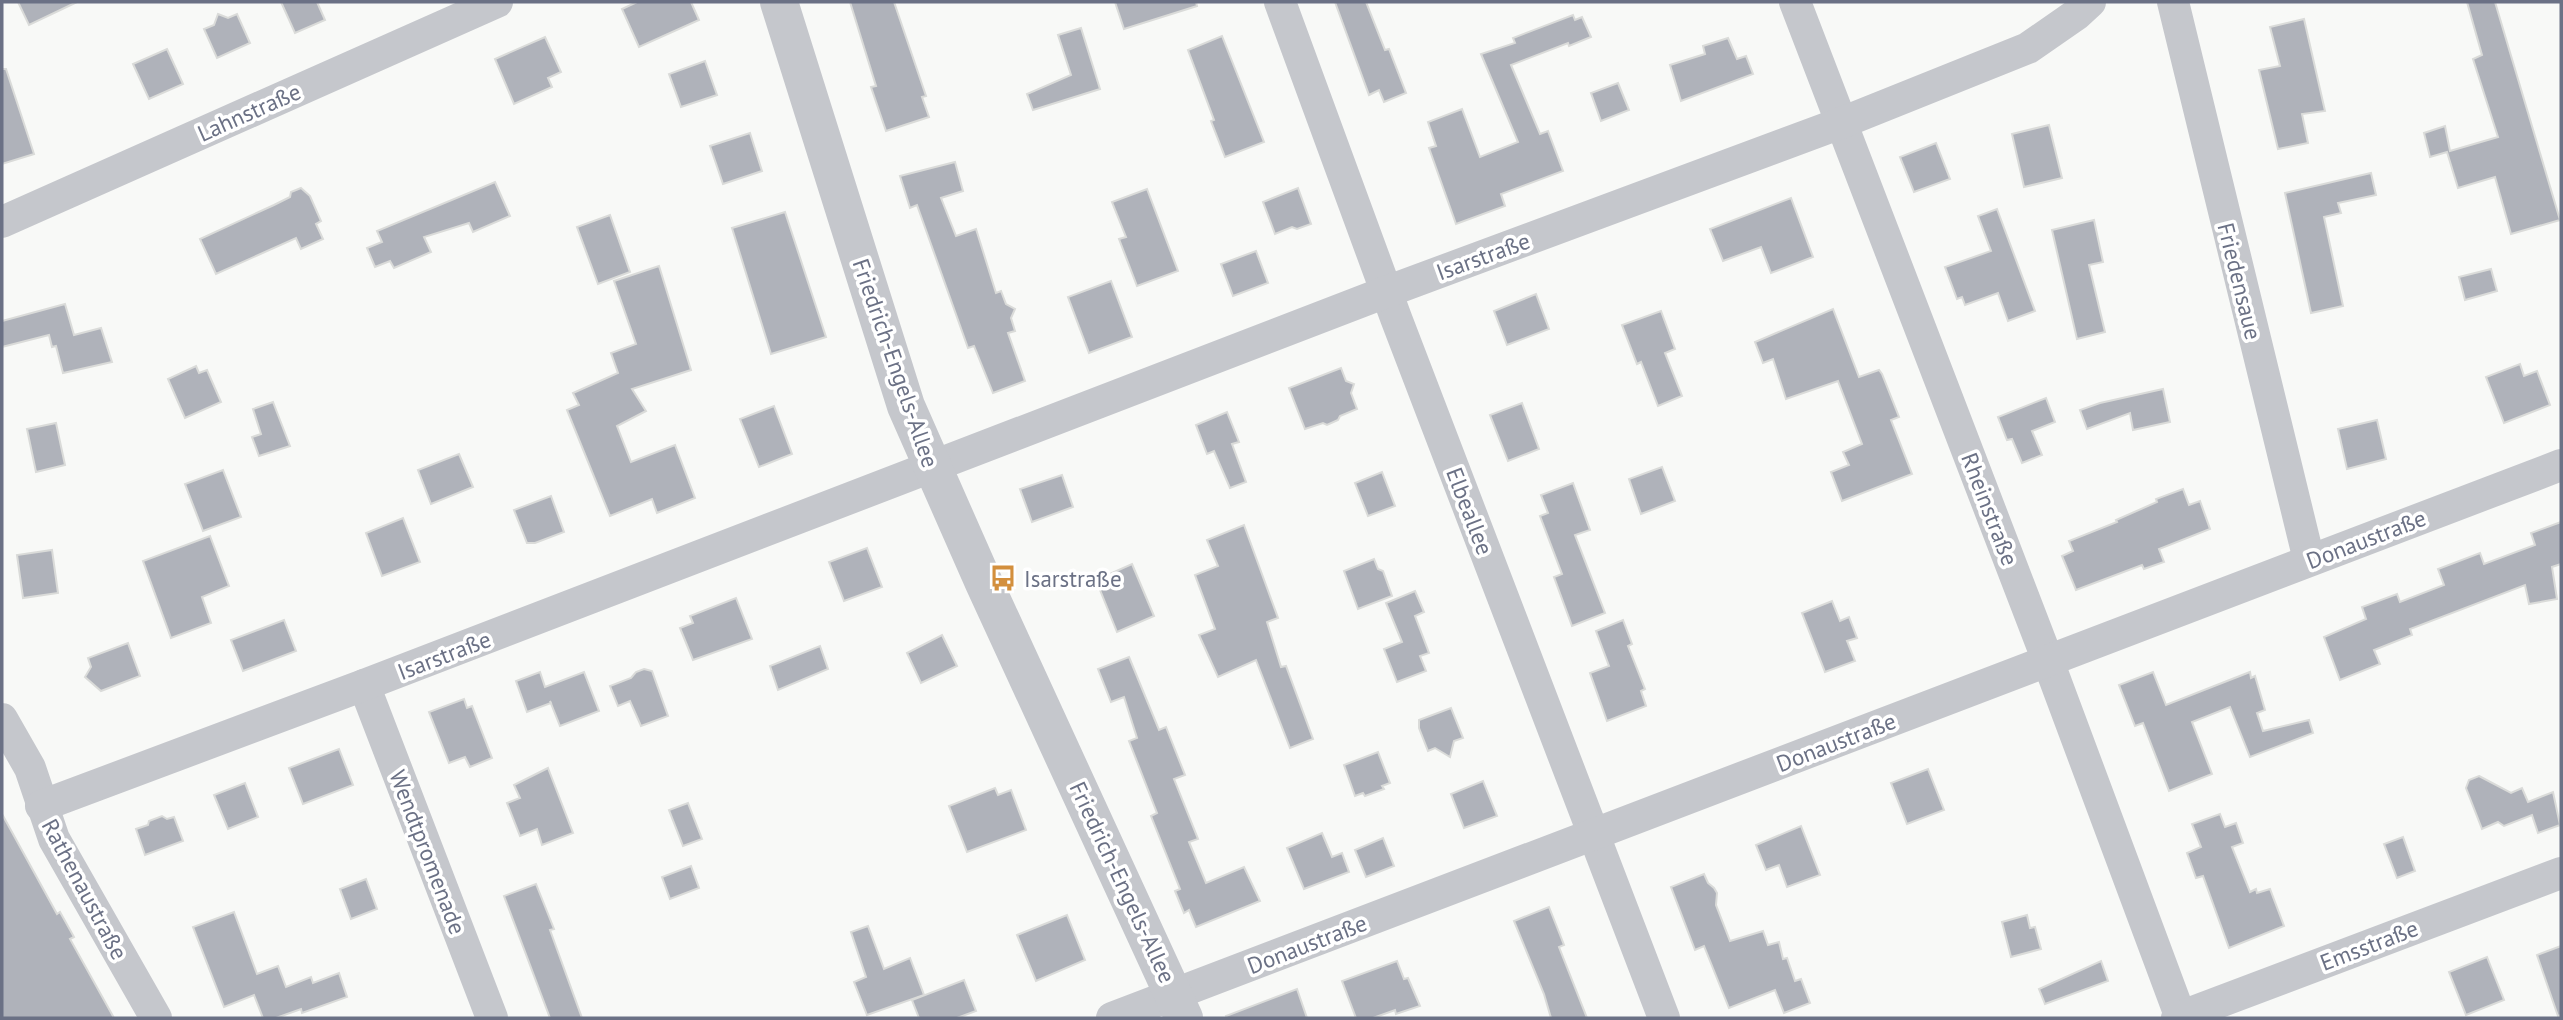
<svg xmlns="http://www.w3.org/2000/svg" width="2563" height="1020" font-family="'PT Sans',sans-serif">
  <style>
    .building { fill: #afb2ba; stroke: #dadbd9; stroke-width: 2 }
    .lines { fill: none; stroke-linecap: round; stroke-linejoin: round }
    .minor { stroke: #c5c7cc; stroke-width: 32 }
    .tertiary { stroke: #c5c7cc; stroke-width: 38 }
    .labels { text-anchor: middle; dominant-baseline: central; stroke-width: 7; stroke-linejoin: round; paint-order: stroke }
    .street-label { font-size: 23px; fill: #6b7185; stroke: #fff }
    .poi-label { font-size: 23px; fill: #6b7185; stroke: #fff; text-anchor: start }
  </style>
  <rect width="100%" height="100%" fill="#f8f9f7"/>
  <!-- building -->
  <g class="building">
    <polygon points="18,2 77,2 29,25"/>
    <polygon points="281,2 317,2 325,20 295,33"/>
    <polygon points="637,2 691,2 699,20 639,47 622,9"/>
    <polygon points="850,2 894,2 926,96 922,97 929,117 886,131 871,87 876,86"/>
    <polygon points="1115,2 1196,2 1197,6 1124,29"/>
    <polygon points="1335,2 1366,2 1385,50 1389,49 1406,93 1384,102 1379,90 1369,95"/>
    <polygon points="2467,2 2495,2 2560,220 2511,234 2495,177 2458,188 2447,152 2430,157 2424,133 2445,126 2450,151 2498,137 2473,59 2482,55"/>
    <polygon points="218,14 228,18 237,14 250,43 217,58 204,29 214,25"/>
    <polygon points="1573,15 1575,20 1582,17 1591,37 1569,46 1568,43 1511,65 1540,134 1548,131 1563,171 1501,194 1505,206 1456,224 1429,148 1436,146 1428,122 1462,109 1480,157 1518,142 1481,54 1515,43 1513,38"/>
    <polygon points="2304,19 2325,111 2302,114 2308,143 2278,149 2259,70 2280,66 2270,27"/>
    <polygon points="1081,28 1100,89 1033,110 1027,94 1071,75 1058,35"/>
    <polygon points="1222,36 1264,142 1225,157 1211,121 1214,120 1188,50"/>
    <polygon points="545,37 561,72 548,78 552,87 514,104 495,59"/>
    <polygon points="1728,38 1737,59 1746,56 1753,74 1681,101 1670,65 1705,54 1703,46"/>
    <polygon points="167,49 183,84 149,99 133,64"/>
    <polygon points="705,61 717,95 681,107 669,74"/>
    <polygon points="2,69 6,69 34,154 2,164"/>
    <polygon points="1618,83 1629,110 1601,121 1591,93"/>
    <polygon points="2049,125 2062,178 2024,187 2012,134"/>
    <polygon points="750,133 762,171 723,184 710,146"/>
    <polygon points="1936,143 1950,179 1914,192 1900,157"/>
    <polygon points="955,162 963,191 941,198 956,236 976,229 996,293 1001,291 1006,304 1015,309 1011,318 1015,331 1008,333 1025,381 993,393 974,346 968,348 917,205 910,208 900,176"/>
    <polygon points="2371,173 2376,195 2338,203 2341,213 2324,217 2343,306 2311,313 2285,193"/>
    <polygon points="495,182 510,216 473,232 469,223 424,237 431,252 394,268 390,261 375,267 367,248 382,242 377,231"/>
    <polygon points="301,188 310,196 321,221 316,224 323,239 301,249 296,238 216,274 200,239 274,205 290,197 291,192"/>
    <polygon points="1298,188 1311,224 1297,229 1292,227 1275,234 1263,202"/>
    <polygon points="1147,189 1178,271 1137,286 1119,239 1126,237 1112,202"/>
    <polygon points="1791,198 1813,257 1771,273 1761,247 1723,261 1710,229"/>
    <polygon points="1997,209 2035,311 2008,321 1998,293 1965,305 1962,297 1957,299 1945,267 1991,251 1978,216"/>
    <polygon points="785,212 826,337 771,354 732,228"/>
    <polygon points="610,215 630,272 598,284 577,227"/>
    <polygon points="2094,220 2103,262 2089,265 2105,332 2077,339 2052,230"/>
    <polygon points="1256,251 1268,283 1233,296 1221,264"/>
    <polygon points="659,266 691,370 632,389 646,411 617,426 631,462 675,445 695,498 657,513 652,499 610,516 567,410 579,405 573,393 618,373 611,353 636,344 614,281"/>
    <polygon points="2491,269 2497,291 2465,300 2459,277"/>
    <polygon points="1111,281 1132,337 1089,353 1068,297"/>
    <polygon points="1536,294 1549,329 1507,345 1494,311"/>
    <polygon points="65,304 74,335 101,328 112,362 63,373 56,346 52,347 49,335 2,347 2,321"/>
    <polygon points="1833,309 1859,377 1879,370 1882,374 1899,417 1891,420 1912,474 1842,501 1831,472 1849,465 1843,452 1862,444 1838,381 1786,399 1773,359 1763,363 1755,342"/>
    <polygon points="1661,311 1675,349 1665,353 1682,396 1658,406 1641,362 1637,364 1622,325"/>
    <polygon points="2520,364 2524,376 2537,371 2550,405 2504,423 2486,377"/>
    <polygon points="196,366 199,373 207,370 221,402 185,418 168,379"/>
    <polygon points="1341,368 1346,381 1354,384 1351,393 1357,409 1340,416 1338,420 1327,425 1323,423 1305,429 1289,388"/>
    <polygon points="2163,389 2170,422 2133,430 2130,413 2087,429 2080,410 2100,403"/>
    <polygon points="2046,398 2055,422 2032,431 2042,455 2022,463 2012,439 2007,440 1998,417"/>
    <polygon points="273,402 290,446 259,456 252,437 261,434 253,409"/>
    <polygon points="1522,403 1539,449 1508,461 1490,415"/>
    <polygon points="774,406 792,454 759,467 740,419"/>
    <polygon points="1227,412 1239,442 1232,444 1246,482 1230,488 1214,451 1207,454 1196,425"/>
    <polygon points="2377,420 2386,459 2347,469 2338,429"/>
    <polygon points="56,423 65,465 36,472 27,429"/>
    <polygon points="459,454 473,487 431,504 418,470"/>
    <polygon points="1662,467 1675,501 1641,514 1629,479"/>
    <polygon points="223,470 241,517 203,531 185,484"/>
    <polygon points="1382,472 1395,506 1368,516 1355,483"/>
    <polygon points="1062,475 1073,507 1032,522 1020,489"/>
    <polygon points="1573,483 1590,530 1575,535 1605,613 1572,626 1554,577 1562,574 1540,516 1548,513 1541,495"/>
    <polygon points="2183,489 2189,505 2200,501 2210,529 2159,549 2164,562 2144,569 2142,565 2076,590 2062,556 2073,551 2069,541 2117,522 2116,520 2157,502 2156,499"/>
    <polygon points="551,496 564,532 535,543 527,543 514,510"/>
    <polygon points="403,518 420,562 382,576 366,533"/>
    <polygon points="2561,522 2561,564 2552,567 2557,599 2529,604 2525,585 2410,629 2412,635 2374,650 2380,664 2340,680 2324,637 2366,619 2362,607 2397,594 2400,602 2444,585 2438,569 2480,553 2484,564 2535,545 2531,533"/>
    <polygon points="1244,525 1278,618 1267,622 1281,667 1286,666 1313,739 1290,748 1256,660 1218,677 1199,635 1215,629 1195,575 1218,566 1207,540"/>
    <polygon points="210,536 229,586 202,597 211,623 171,638 143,561"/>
    <polygon points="867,548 882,587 844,601 829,562"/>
    <polygon points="52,550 58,593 23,598 17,555"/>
    <polygon points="1374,559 1378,569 1383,571 1392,596 1358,609 1344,571"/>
    <polygon points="1132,564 1154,616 1117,632 1096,580"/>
    <polygon points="1415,591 1424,612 1415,616 1429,653 1420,656 1426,671 1397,682 1384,649 1402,642 1386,603"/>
    <polygon points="736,598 752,639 693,660 680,628 693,623 690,616"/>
    <polygon points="1832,601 1840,621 1849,617 1857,638 1847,641 1855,661 1825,672 1802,613"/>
    <polygon points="284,620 296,651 243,671 231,640"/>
    <polygon points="1623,620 1632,644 1628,646 1645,689 1641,691 1646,706 1607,721 1590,673 1609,666 1596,631"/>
    <polygon points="942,635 957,666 921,683 907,653"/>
    <polygon points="128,643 140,676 101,691 85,677 91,667 88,658"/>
    <polygon points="820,646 828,669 778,690 770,666"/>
    <polygon points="1129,657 1159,730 1166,727 1185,775 1174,779 1198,839 1189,842 1206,883 1244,867 1260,901 1196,927 1189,910 1184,913 1175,891 1180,889 1151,816 1157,813 1129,741 1137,738 1124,697 1111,702 1098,669"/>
    <polygon points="644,669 652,671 668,716 641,726 630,701 618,706 610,686 631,678 636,672"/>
    <polygon points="540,672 545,687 584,672 599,711 560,726 550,701 551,703 527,712 516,681"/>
    <polygon points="2153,672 2166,705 2250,672 2251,678 2255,676 2265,710 2257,713 2263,731 2309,720 2313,733 2250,757 2230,707 2192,722 2212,774 2169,791 2143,723 2135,726 2119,685"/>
    <polygon points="464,699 467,708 472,706 492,758 470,767 465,757 449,763 429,712"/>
    <polygon points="1451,708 1463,738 1454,741 1450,757 1435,748 1428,751 1419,728 1419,720"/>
    <polygon points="339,749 353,785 303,804 289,768"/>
    <polygon points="1378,752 1390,783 1382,786 1384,789 1365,796 1363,793 1355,796 1344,765"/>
    <polygon points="548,768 573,833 542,845 537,829 520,836 507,803 520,798 514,785"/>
    <polygon points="1928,769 1944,810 1907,824 1891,783"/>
    <polygon points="2479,776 2511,793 2522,788 2528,802 2553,792 2560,825 2538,833 2532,815 2504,826 2498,822 2482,829 2466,788 2469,780"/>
    <polygon points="1483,781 1497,816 1464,828 1451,794"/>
    <polygon points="245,783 258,817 228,829 214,795"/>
    <polygon points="995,788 998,795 1011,790 1026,830 967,852 949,806"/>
    <polygon points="688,803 702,839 683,846 669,810"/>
    <polygon points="2,814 57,914 60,912 74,937 70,939 114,1018 2,1018"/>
    <polygon points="2220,814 2225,827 2236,823 2243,843 2232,847 2250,892 2256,889 2257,893 2270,889 2284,926 2229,948 2203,876 2196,878 2187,853 2201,847 2192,824"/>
    <polygon points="162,816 167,819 174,817 183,841 145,855 136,829 148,825 149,821"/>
    <polygon points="1801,826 1820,875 1787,887 1779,865 1766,870 1756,845"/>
    <polygon points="1322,833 1332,857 1342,853 1349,872 1304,889 1287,848"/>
    <polygon points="2403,837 2415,871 2397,878 2384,844"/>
    <polygon points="1383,838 1394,866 1366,877 1355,850"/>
    <polygon points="691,866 699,888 670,899 662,877"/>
    <polygon points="1704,874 1708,883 1714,888 1717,893 1716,905 1730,941 1763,931 1768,945 1779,942 1783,959 1787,958 1795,981 1801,979 1810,1003 1784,1013 1775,990 1729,1008 1704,946 1695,950 1671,887"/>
    <polygon points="366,879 377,909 351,919 340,889"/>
    <polygon points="536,884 554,929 550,930 582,1018 550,1018 504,896"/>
    <polygon points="1549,907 1564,945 1559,947 1587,1018 1551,1018 1544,994 1514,921"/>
    <polygon points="234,912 257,974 278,966 286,987 311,977 313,983 339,973 347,997 302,1013 301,1009 276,1018 263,1018 254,995 224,1007 193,927"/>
    <polygon points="1067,915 1085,960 1036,981 1017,935"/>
    <polygon points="2027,915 2030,928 2035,927 2041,949 2011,957 2002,922"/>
    <polygon points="868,926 884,969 910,958 924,995 867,1015 854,982 866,977 851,932"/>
    <polygon points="2561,946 2561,1015 2558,1016 2537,955"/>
    <polygon points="2487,957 2504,1000 2466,1015 2449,972"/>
    <polygon points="1397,961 1404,979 1408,978 1420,1006 1396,1014 1395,1010 1373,1018 1356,1018 1342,981"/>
    <polygon points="2101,961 2108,981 2045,1004 2039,989"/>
    <polygon points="964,980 976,1011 957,1018 919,1018 912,1000"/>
    <polygon points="1297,989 1307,1018 1227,1018 1226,1016"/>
  </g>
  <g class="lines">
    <!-- minor -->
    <g class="minor">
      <polyline points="1280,2 1396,318 1664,1018"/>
      <polyline points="1795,2 2048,661 2181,1018"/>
      <polyline points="2173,2 2309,560"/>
      <polyline points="2,222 497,2"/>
      <polyline points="364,685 492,1018"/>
      <polyline points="2,719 30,768 54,839 156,1018"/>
      <polyline points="41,806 364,685 1386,292 1841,123 2028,48 2077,14 2090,2"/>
      <polyline points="1112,1018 2561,465"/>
      <polyline points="2177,1018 2561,873"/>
    </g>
    <!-- tertiary -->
    <polyline class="tertiary" points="779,2 906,406 984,583 1184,1018"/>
  </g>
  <!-- icons -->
  <defs>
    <g id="bus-bare" transform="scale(2.1)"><path d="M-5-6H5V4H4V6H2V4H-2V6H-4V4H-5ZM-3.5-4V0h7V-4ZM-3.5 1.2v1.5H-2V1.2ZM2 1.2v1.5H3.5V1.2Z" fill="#d38f3d" stroke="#fff" stroke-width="2.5" paint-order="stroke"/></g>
  </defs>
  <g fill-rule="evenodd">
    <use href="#bus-bare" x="1003" y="578"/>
  </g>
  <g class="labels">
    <!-- street labels -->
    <g class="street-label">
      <text transform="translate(249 112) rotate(-24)">Lahnstraße</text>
      <text transform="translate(1483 256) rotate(-20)">Isarstraße</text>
      <text transform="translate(2240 281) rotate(76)">Friedensaue</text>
      <text transform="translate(896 363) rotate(71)">Friedrich-Engels-Allee</text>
      <text transform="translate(1990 509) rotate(69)">Rheinstraße</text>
      <text transform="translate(1470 511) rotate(69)">Elbeallee</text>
      <text transform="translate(2366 539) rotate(-21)">Donaustraße</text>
      <text transform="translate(444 655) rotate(-21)">Isarstraße</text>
      <text transform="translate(1836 742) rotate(-21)">Donaustraße</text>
      <text transform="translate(428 852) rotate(69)">Wendtpromenade</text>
      <text transform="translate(1123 882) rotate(65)">Friedrich-Engels-Allee</text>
      <text transform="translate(85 889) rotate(62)">Rathenaustraße</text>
      <text transform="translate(1307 944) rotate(-21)">Donaustraße</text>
      <text transform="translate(2369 945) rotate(-21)">Emsstraße</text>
    </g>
    <!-- poi labels -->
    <g class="poi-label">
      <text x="1024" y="578">Isarstraße</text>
    </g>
  </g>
  <!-- border -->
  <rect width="2563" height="1020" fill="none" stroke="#6b7185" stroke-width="7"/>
</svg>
